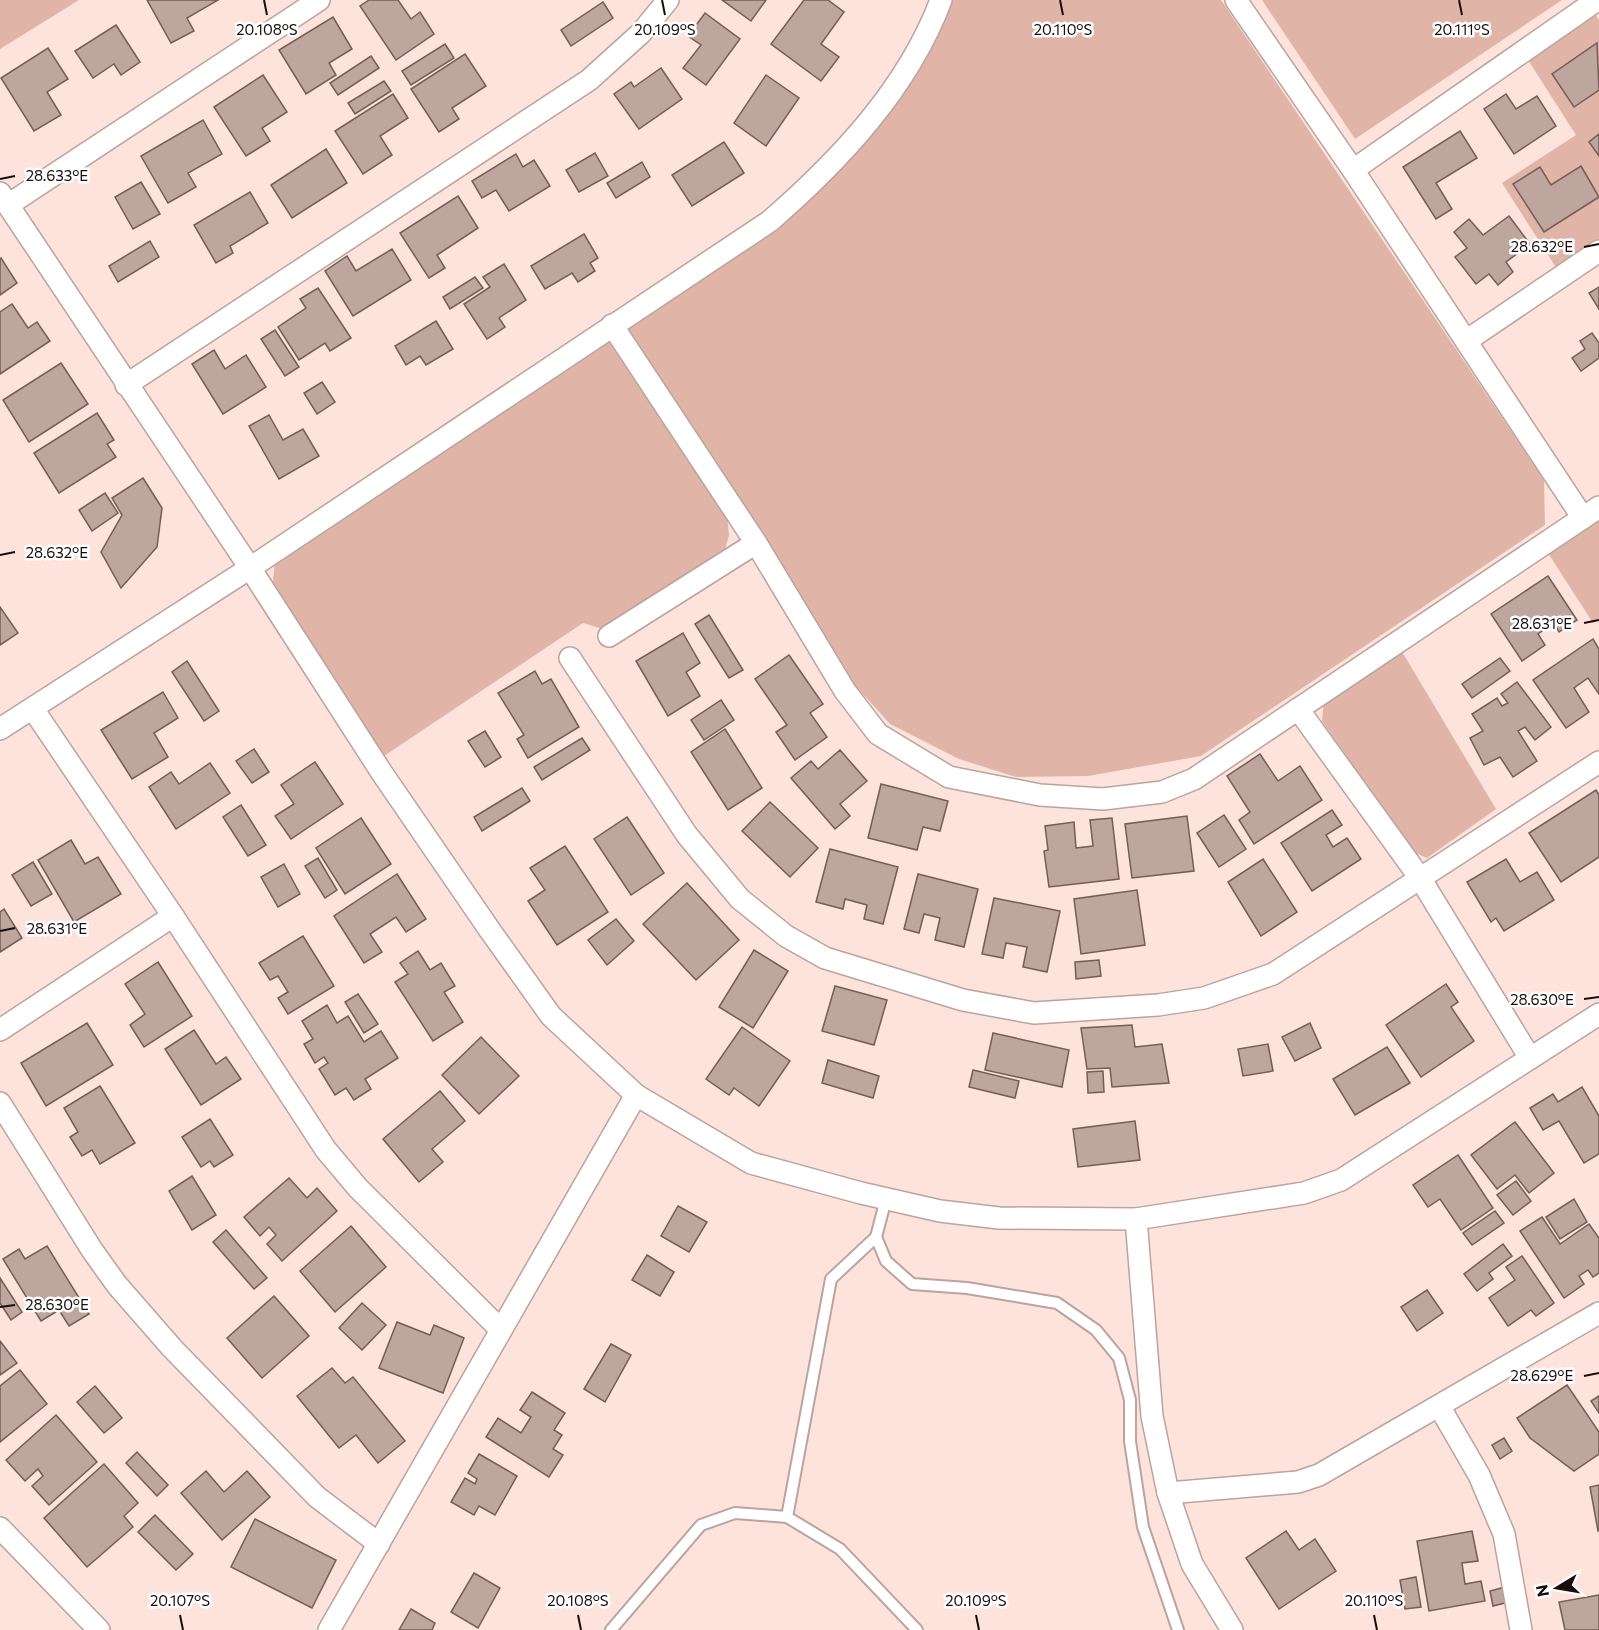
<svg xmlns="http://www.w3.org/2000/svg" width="1599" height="1630" font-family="Commissioner,sans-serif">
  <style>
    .green { fill: #e0b5a8 }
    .building { fill: #bea59e; stroke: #735d57; stroke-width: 1.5 }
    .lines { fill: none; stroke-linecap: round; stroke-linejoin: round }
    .lane-casing { stroke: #bca39c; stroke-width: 14 }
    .street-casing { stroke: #bca39c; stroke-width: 24 }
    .lane { stroke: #fff; stroke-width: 10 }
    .street { stroke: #fff; stroke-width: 21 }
    .ticks { fill: none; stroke: #170e0c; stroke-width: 2 }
    .ticks-label { font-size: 15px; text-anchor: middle; fill: #170e0c; stroke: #fff; stroke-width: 5; stroke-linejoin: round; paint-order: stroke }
  </style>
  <rect width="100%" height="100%" fill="#fde3db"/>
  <!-- green -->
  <g class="green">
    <polygon points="0,0 79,0 0,49"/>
    <polygon points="949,0 1221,0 1544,480 1545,525 1201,756 1088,776 1016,777 959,759 890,724 852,682 763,536 624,328 812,193"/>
    <polygon points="1262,0 1562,0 1355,139"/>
    <polygon points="1596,15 1599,20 1599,241 1557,269 1502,183 1576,135 1528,60"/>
    <polygon points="608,334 727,513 729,536 722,559 609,631 583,623 384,756 273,582 275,560"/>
    <polygon points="1599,520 1599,619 1593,623 1548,553"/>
    <polygon points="1401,650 1496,809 1427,858 1411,851 1322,721 1324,700"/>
  </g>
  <!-- building -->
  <g class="building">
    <polygon points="147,0 218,0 187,18 194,31 171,43"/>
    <polygon points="369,0 398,0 411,19 420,12 434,34 396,60 360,6"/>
    <polygon points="722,0 766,0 751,21"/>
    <polygon points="804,0 828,0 844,12 821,44 839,57 821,81 771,44"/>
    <polygon points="603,2 613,18 571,46 561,30"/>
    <polygon points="705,13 740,39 706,85 683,68 701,45 688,36"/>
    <polygon points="333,17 352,49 329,63 336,75 306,94 279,50"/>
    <polygon points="116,25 140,62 121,75 114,64 93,78 75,51"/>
    <polygon points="1597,43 1599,90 1574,107 1552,74"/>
    <polygon points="445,44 454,58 411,85 402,71"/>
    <polygon points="48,48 68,79 47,92 61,115 34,131 1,78"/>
    <polygon points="465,54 486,86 452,108 459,119 439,132 411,89"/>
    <polygon points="371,56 379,68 338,95 330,83"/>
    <polygon points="661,68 682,99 639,129 614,94 631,82 634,87"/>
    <polygon points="263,75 287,112 262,128 270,141 246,156 214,107"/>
    <polygon points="766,75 799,98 766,146 734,123"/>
    <polygon points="384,81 391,91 355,114 348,103"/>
    <polygon points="393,94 408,118 380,136 392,155 363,174 335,131"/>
    <polygon points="1506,94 1516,109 1537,96 1556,126 1514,154 1484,109"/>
    <polygon points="203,120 222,154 188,173 196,187 168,203 141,156"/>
    <polygon points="1460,131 1477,158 1436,183 1452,209 1436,219 1403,167"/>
    <polygon points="1599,134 1599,156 1589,142"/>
    <polygon points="724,142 744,173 692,206 672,175"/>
    <polygon points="326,149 347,183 292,218 271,185"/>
    <polygon points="595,153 608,176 579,192 566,170"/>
    <polygon points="516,154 523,167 534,160 550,186 509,211 496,190 482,198 472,181"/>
    <polygon points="642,162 650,177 616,198 607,183"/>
    <polygon points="1581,166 1599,197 1544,232 1513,184 1540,167 1551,185"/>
    <polygon points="141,182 160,214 133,229 115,197"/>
    <polygon points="250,192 268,223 230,246 233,253 216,263 194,225"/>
    <polygon points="458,196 478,228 437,255 445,268 429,278 400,233"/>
    <polygon points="1509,216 1530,244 1506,262 1513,272 1498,285 1489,274 1476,284 1455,257 1467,248 1454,232 1469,219 1483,235"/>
    <polygon points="584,234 598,258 590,263 595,271 578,282 572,273 545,289 531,266"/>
    <polygon points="150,241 159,257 118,282 109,266"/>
    <polygon points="392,249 411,280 353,316 325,271 347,256 356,271"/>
    <polygon points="1,258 17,283 0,295 0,259"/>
    <polygon points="504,264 526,300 499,318 505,327 487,339 464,304 490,287 483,277"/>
    <polygon points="475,277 483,288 450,309 443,297"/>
    <polygon points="1599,287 1599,309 1589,293"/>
    <polygon points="318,288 351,338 330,351 325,343 299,360 278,327 306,308 300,299"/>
    <polygon points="12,304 28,328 37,322 50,341 0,374 0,312"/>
    <polygon points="436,321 453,349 426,365 420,356 406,365 395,346"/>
    <polygon points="275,330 299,367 285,376 261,339"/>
    <polygon points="1592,333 1599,343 1599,358 1581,371 1572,358 1585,349 1580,341"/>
    <polygon points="214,350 225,369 246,355 266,387 223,414 192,364"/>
    <polygon points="61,363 88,404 29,442 3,400"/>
    <polygon points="322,382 335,402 317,414 304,393"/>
    <polygon points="97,413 114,440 107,444 116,457 59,493 34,453"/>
    <polygon points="269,415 283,440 303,429 319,456 279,479 249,426"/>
    <polygon points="143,478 162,508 157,547 121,588 101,552 122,515 112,498"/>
    <polygon points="105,493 118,513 92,531 79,510"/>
    <polygon points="1548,576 1577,620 1559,632 1554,623 1538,634 1545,645 1522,661 1491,614"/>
    <polygon points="0,607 18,633 0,645"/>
    <polygon points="709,615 743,670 729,678 695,624"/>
    <polygon points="683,633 700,663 686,672 700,696 668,716 636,661"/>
    <polygon points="1593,639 1599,649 1599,694 1588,678 1574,688 1589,712 1566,728 1533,680"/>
    <polygon points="789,655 823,704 810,713 827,737 795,760 776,732 787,725 755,679"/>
    <polygon points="1500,658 1510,671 1472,698 1462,684"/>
    <polygon points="187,661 219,711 204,721 172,672"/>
    <polygon points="535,671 542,684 551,679 579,727 528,758 517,739 524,735 498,693"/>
    <polygon points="1517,682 1551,727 1535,740 1525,727 1518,731 1537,761 1513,777 1500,757 1484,765 1470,738 1483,731 1472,714 1497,698 1502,706 1508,703 1501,694"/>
    <polygon points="163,692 178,718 154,733 168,757 132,779 101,730"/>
    <polygon points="721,700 734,720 704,740 691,720"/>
    <polygon points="725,729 762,788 728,810 691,752"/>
    <polygon points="485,731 501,757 485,767 468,741"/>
    <polygon points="582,738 590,750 542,780 534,767"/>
    <polygon points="254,749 269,772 252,783 236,761"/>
    <polygon points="840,750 867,781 840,804 850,816 835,829 791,778 811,761 818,769"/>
    <polygon points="1260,754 1278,781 1300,766 1322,800 1254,844 1239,820 1250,812 1227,776"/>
    <polygon points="315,762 343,804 291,839 275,816 294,804 281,785"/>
    <polygon points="210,763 230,793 176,829 149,787 171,772 179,784"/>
    <polygon points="881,784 948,801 940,831 923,827 917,850 868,838"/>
    <polygon points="522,788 530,801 482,831 474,817"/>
    <polygon points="1596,790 1599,795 1599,857 1561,882 1529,833"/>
    <polygon points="770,802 818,848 790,877 742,831"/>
    <polygon points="241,805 266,845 248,856 223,817"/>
    <polygon points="1332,810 1342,825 1326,835 1333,847 1347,838 1361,859 1312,891 1281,843"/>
    <polygon points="1224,815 1246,849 1219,867 1197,833"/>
    <polygon points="1187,816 1194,871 1132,878 1125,824"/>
    <polygon points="627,817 664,873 631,895 594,839"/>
    <polygon points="361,818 391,864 345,894 316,848"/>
    <polygon points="1112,818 1119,879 1049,887 1044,851 1048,850 1045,826 1074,822 1076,848 1093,846 1090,820"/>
    <polygon points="71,840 85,864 98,857 121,894 74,922 38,860"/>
    <polygon points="565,846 608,912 557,945 528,901 545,890 530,868"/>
    <polygon points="830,849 898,867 883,924 864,919 867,905 845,899 843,909 816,902"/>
    <polygon points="318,858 337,890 325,898 305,866"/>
    <polygon points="1263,859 1297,912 1261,936 1228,882"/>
    <polygon points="1506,859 1520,882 1537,872 1554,900 1504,931 1496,918 1491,922 1467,882"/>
    <polygon points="33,862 52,894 31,906 12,875"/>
    <polygon points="284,864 300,894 278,907 261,877"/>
    <polygon points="397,874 426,919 406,932 396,917 370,934 382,952 364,963 334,916"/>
    <polygon points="918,874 978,889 964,947 935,940 940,918 924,914 919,933 904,929"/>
    <polygon points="687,883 739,940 696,980 643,924"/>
    <polygon points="1137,890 1145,945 1081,954 1074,899"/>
    <polygon points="994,898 1060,911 1047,972 1023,967 1027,947 1006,943 1003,958 982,954"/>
    <polygon points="4,909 22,938 0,952 0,912"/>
    <polygon points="616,919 634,941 607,965 588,940"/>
    <polygon points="303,936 334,986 288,1014 278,998 288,992 278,976 270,980 259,963"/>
    <polygon points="754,950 788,971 753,1028 719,1007"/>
    <polygon points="418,951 430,970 441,963 455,986 444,992 463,1022 433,1041 395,982 408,974 400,963"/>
    <polygon points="1099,960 1101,976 1076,979 1075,962"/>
    <polygon points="158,962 192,1016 144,1047 130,1025 145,1014 125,984"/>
    <polygon points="1446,984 1458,1002 1451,1007 1474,1041 1421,1077 1386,1025"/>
    <polygon points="835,986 887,1000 874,1045 822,1031"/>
    <polygon points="358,994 378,1024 364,1033 345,1002"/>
    <polygon points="327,1005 337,1023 348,1016 364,1042 381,1031 398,1058 365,1079 371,1089 354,1100 346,1088 335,1095 319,1069 328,1063 324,1057 315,1063 304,1044 313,1039 302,1021"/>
    <polygon points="87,1023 113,1065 46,1106 21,1063"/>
    <polygon points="1310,1023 1321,1048 1295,1061 1282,1037"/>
    <polygon points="1132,1025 1135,1047 1162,1044 1169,1083 1112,1087 1110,1068 1087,1069 1081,1028"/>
    <polygon points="742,1027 790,1061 759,1106 734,1088 729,1095 706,1079"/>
    <polygon points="194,1030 216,1064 226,1057 241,1079 201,1105 165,1049"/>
    <polygon points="993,1033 1069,1050 1062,1087 985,1070"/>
    <polygon points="481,1037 519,1076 479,1114 442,1075"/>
    <polygon points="1268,1044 1273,1071 1243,1076 1238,1049"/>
    <polygon points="1387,1047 1410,1083 1355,1115 1333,1079"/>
    <polygon points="828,1060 879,1076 873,1098 822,1083"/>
    <polygon points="973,1070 1019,1081 1015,1098 969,1087"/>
    <polygon points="1103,1071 1104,1092 1088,1093 1087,1072"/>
    <polygon points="100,1086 135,1143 100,1164 92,1150 82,1156 70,1137 78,1132 64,1108"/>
    <polygon points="1582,1087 1599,1116 1599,1154 1584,1163 1559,1121 1543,1130 1530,1108 1553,1094 1558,1102"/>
    <polygon points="440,1091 465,1121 432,1149 443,1162 419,1182 383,1139"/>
    <polygon points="210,1119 233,1155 214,1167 210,1161 201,1167 182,1137"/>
    <polygon points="1135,1121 1140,1160 1078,1167 1073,1129"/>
    <polygon points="1515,1122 1554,1173 1529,1193 1515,1175 1497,1189 1471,1155"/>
    <polygon points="1458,1155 1493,1208 1461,1230 1440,1199 1428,1207 1413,1185"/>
    <polygon points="192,1176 216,1215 192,1230 169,1191"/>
    <polygon points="289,1178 307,1198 317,1188 337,1211 282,1261 267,1244 276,1235 269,1227 260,1236 244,1217"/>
    <polygon points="1516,1181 1531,1201 1513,1215 1497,1195"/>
    <polygon points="1574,1199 1587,1222 1560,1239 1546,1217"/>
    <polygon points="678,1206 707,1222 689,1252 661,1236"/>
    <polygon points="1495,1211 1504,1223 1472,1245 1463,1233"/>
    <polygon points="1542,1217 1560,1244 1589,1224 1599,1238 1599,1273 1593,1277 1588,1270 1579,1276 1584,1284 1564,1298 1520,1231"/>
    <polygon points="351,1226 386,1267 335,1312 300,1271"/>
    <polygon points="226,1230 267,1278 254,1289 213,1242"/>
    <polygon points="1503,1244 1512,1256 1489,1273 1493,1279 1477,1291 1464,1274"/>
    <polygon points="47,1246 89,1314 69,1326 59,1310 41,1321 3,1259 19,1249 25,1259"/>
    <polygon points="647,1255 674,1272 660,1296 632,1280"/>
    <polygon points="1522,1256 1554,1303 1536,1316 1531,1310 1508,1326 1489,1298 1515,1280 1506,1267"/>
    <polygon points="0,1278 22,1312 11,1320 0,1303"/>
    <polygon points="1427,1290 1443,1313 1417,1331 1401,1307"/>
    <polygon points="274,1296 309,1336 262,1378 227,1338"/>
    <polygon points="362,1303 386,1325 362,1350 339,1328"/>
    <polygon points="397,1322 430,1335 434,1325 464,1338 443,1393 379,1368"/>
    <polygon points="0,1341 17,1363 0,1375"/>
    <polygon points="611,1344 631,1355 605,1402 584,1389"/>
    <polygon points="332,1368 345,1383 353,1377 405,1441 378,1463 356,1435 339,1448 297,1396"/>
    <polygon points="20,1370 47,1404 0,1442 0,1386"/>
    <polygon points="1567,1385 1599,1432 1599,1454 1574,1471 1530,1438 1517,1418"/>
    <polygon points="95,1386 122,1418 104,1433 77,1402"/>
    <polygon points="532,1392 565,1413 554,1430 562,1435 553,1449 563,1455 549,1477 486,1437 498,1418 521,1433 531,1417 520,1410"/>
    <polygon points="1599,1396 1599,1413 1591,1401"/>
    <polygon points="56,1415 97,1462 49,1505 32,1486 43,1476 38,1469 25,1481 6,1460"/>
    <polygon points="1504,1438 1512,1451 1500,1459 1492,1445"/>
    <polygon points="137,1452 168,1485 157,1496 126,1463"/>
    <polygon points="479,1454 517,1476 495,1515 479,1506 474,1515 451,1502 465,1478 475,1484 477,1479 468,1473"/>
    <polygon points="104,1464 138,1503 124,1516 133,1527 87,1567 44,1518"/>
    <polygon points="206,1471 224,1492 247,1471 270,1497 222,1540 181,1493"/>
    <polygon points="1599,1485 1599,1530 1598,1531 1590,1487"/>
    <polygon points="155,1515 193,1554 176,1570 138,1532"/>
    <polygon points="255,1519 336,1560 312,1608 231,1567"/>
    <polygon points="1286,1531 1299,1550 1315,1539 1336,1571 1279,1609 1246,1558"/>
    <polygon points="1472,1531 1478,1561 1462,1563 1465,1584 1481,1581 1485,1601 1429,1611 1417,1541"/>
    <polygon points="474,1573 500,1588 478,1628 451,1612"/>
    <polygon points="1416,1577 1421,1607 1405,1609 1400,1580"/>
    <polygon points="1505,1587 1509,1602 1493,1606 1490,1591"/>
    <polygon points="1599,1595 1599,1630 1565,1630 1559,1602"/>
    <polygon points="411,1609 435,1623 432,1630 399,1630"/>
  </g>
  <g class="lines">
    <!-- lane casing -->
    <g class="lane-casing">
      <g id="lane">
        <polyline points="886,1199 876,1237 831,1279 787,1517 840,1549 917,1630"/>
        <polyline points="876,1237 886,1261 912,1284 967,1288 1057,1303 1096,1330 1119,1358 1130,1400 1130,1441 1143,1527 1178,1630"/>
        <polyline points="611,1630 701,1525 735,1513 787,1517"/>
      </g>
    </g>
    <!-- street casing -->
    <g class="street-casing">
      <g id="street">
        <polyline points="1236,0 1353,170 1583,518"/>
        <polyline points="1353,170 1597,0"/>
        <polyline points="0,193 250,568 382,773 489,929 551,1016 636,1095 751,1163 861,1193 940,1211 999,1218 1136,1219 1304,1193 1341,1180 1599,1014"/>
        <polyline points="8,205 319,0"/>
        <polyline points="612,325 756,543 845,691 878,734 949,777 1040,795 1103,799 1162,792 1194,779 1599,507"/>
        <polyline points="1466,341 1599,251"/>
        <polyline points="126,385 589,80 641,33 668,0"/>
        <polyline points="609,636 756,543"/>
        <polyline points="570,658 687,835 740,899 786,936 825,958 963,1000 1034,1013 1158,1005 1204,998 1273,974 1599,762"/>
        <polyline points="33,709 173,916 326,1150 358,1188 501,1330"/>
        <polyline points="1298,709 1420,878 1530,1058"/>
        <path d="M 0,729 L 250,568 L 770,221 C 840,160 908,88 941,0"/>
        <polyline points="0,1030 173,916"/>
        <polyline points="0,1103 92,1250 117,1285 172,1348 317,1497 379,1544"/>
        <polyline points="1136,1219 1152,1416 1168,1493 1298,1482 1319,1475 1599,1313"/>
        <polyline points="1439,1406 1479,1475 1504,1534 1521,1630"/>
        <polyline points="1168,1493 1192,1564 1232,1630"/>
        <polyline points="0,1528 99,1630"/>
        <polyline points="329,1630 636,1095"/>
      </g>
    </g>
    <!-- lane -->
    <use href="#lane" class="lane"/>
    <!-- street -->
    <use href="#street" class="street"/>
  </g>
  <!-- ticks -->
  <path class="ticks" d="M 264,0 L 267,15M 662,0 L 665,15M 1060,0 L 1063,15M 1459,0 L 1462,15M 0,179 L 15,176M 1584,247 L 1599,244M 0,555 L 15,552M 1584,623 L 1599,620M 0,931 L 15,928M 1584,999 L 1599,997M 0,1307 L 15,1305M 1584,1376 L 1599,1373M 180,1615 L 183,1630M 578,1615 L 581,1630M 976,1615 L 979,1630M 1374,1615 L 1377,1630"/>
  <g class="ticks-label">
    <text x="1462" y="35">20.111°S</text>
    <text x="267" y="35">20.108°S</text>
    <text x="665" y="35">20.109°S</text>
    <text x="1063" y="35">20.110°S</text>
    <text x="57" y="181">28.633°E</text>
    <text x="1542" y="252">28.632°E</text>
    <text x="57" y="558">28.632°E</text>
    <text x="1542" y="629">28.631°E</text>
    <text x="57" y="934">28.631°E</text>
    <text x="1542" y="1005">28.630°E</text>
    <text x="57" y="1310">28.630°E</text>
    <text x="1542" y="1381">28.629°E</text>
    <text x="180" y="1606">20.107°S</text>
    <text x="578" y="1606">20.108°S</text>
    <text x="976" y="1606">20.109°S</text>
    <text x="1374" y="1606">20.110°S</text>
  </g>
  <!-- north arrow -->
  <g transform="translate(1557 1588) rotate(259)" stroke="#ffffff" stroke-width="4.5" paint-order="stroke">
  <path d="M0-4.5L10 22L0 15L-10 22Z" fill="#170e0c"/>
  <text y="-9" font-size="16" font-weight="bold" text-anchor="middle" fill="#170e0c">N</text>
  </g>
</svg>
